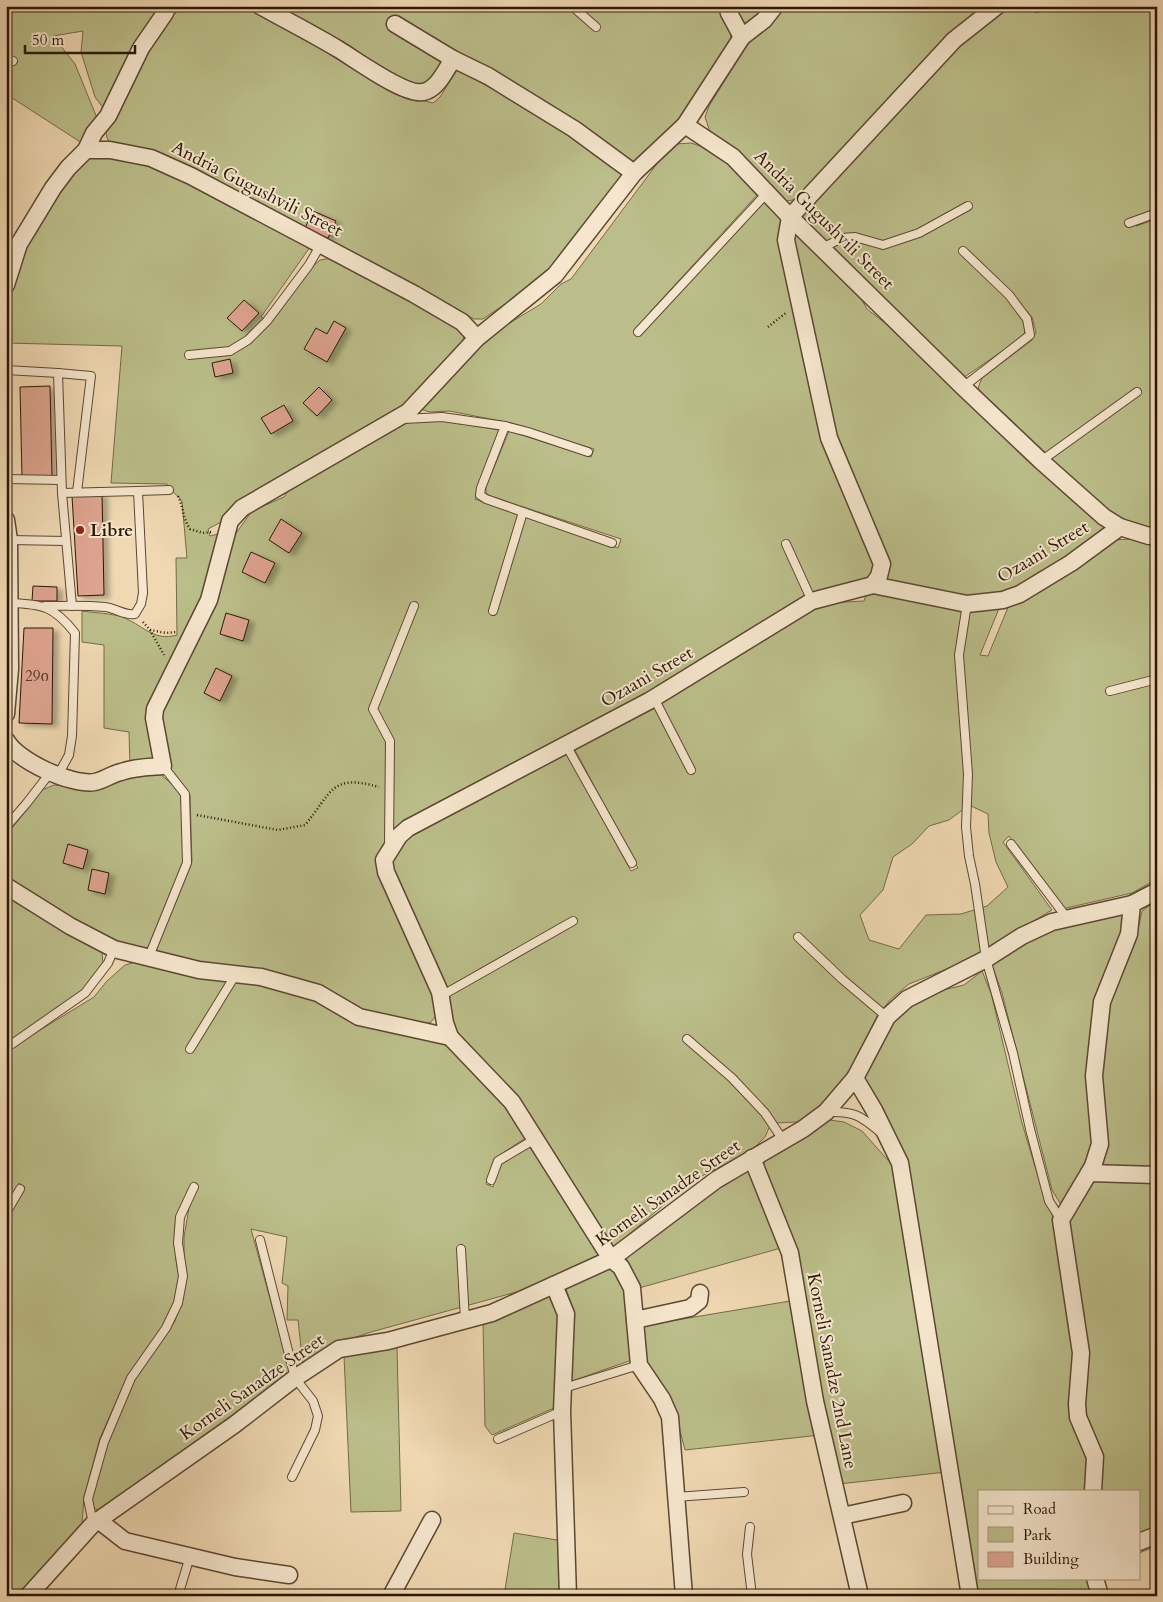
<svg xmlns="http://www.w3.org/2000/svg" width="1163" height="1602" font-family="Cardo,'Noto Serif Georgian',serif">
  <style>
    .green { fill: #bbbe8a; stroke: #746a48; fill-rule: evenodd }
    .building { fill: #dea490; stroke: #2c1707; filter: url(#shadow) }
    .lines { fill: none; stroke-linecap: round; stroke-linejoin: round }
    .service-casing { stroke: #5d4732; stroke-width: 10 }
    .minor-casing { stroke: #5d4732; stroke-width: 19 }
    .path { stroke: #2c1707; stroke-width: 2.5; stroke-dasharray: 1 2.5; stroke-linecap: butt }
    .service { stroke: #f5e6cd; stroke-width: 8 }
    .minor { stroke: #f5e6cd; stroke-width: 16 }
    .poi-dot { fill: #8f2418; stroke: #f5e6cd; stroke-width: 2 }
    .labels { text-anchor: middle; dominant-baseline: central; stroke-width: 4; stroke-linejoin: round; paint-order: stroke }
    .number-label { font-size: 15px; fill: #583a29 }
    .street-label { font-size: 18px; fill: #2c1707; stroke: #f5e6cd }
    .poi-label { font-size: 18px; font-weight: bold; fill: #2c1707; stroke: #f5e6cd; text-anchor: start }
  </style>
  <defs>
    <filter id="shadow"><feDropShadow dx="5.5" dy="3" stdDeviation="2.5" flood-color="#0004"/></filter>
  </defs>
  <rect width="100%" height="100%" fill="#efd8b2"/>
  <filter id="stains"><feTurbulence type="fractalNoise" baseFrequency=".004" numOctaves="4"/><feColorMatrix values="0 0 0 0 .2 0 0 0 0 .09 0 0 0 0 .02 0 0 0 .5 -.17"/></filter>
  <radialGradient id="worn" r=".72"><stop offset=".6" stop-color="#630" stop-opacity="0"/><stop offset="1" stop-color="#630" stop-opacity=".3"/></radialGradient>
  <!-- green -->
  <g class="green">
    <polygon points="6,6 161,6 107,113 95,97 81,52 83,31 53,36 75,64 97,118 85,145 6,94"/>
    <polygon points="181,6 251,6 328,45 409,97 433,103 440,97 457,70 560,125 626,173 552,272 483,319 474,319 266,208 111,145 107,138 105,129 169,12"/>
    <polygon points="267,6 723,6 729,23 731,38 718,69 681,124 637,165 565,117 447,62 433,83 410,88"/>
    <polygon points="735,6 769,6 746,24 740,20"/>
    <polygon points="784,6 993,6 798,199 787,201 744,157 711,135 705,117 709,106 755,32"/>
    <path d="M 1006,6 L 1024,6 L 1036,13 L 1044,6 L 1157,6 L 1157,216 L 1136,226 L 1157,219 L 1157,530 L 1142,530 L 1102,508 L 1051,459 L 1119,409 L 1046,454 L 1010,420 L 994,409 L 978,388 L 982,378 L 1032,340 L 1036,332 L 1032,317 L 1012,295 L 963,247 L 959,252 C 972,265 1021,308 1025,322 C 1026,327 1025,332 1023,337 L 963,378 L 801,215 L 971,31 L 1000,12 Z"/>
    <path d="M 691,143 C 719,151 739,174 758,194 L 650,312 L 657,316 L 766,200 L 781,216 L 781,232 L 809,359 L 877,560 L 870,578 L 851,582 L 803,602 L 382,848 L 436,994 L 436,1016 L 430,1023 L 380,1017 L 196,966 L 157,953 L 157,948 L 192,862 L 190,795 L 166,762 L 157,714 L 234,536 L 252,511 L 284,497 L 294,482 L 398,423 L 446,421 L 499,430 L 475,499 L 618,548 L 621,539 L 490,496 L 486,493 L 486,487 L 509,431 L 591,457 L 594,449 L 506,422 L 449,411 L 430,412 L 420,409 L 483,339 L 541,304 L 561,284 L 571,279 L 665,153 L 675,144 Z"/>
    <path d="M 90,155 L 137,160 L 158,169 L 294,236 L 310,247 L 261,317 L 271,323 L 313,266 L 320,260 L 337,257 L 453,324 L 464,336 L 461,347 L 408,404 L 225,520 L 208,529 L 210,536 L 218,534 L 221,536 L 204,600 L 158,693 L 158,759 L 130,766 L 129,732 L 104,728 L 104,645 L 82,642 L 82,611 C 95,613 110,613 122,617 C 142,624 153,642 177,635 L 176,558 L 187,558 L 182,502 C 178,494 170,492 167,484 L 111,483 L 122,346 L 6,343 L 6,307 L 26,245 L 58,191 Z"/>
    <polygon points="795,229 852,283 867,309 885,323 1017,446 1107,527 1101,535 1035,579 986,601 879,582 836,448 791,233"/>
    <path d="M 1132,539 L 1157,545 L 1157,879 L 1132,893 L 1062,909 L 1009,836 L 1003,842 L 1052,910 L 967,961 L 909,984 L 891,999 L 877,1016 L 860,1053 L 835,1093 L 816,1111 L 797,1122 L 776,1123 L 769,1128 L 765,1137 L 751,1151 L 692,1181 L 614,1247 L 607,1243 L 452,1027 L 390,868 L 390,858 L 406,837 L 466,803 L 568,754 L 631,871 L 638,868 L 575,750 L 801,616 L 826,603 L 864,601 L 868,589 L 1000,606 L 980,655 L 988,656 L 1009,605 L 1111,540 ZM 969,805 L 988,814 L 989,833 L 996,862 L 1008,887 L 987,906 L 961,914 L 926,915 L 899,949 L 869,940 L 860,915 L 883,890 L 893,857 L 912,844 L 929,826 L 949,820 Z"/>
    <polygon points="160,774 172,784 181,796 184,860 146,952 119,945 68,920 6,879 6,836 42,790 54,785 91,789 116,778"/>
    <polygon points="6,890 90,940 102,952 103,964 83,991 6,1043"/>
    <polygon points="1157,900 1157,1546 1139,1553 1139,1491 1099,1491 1099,1459 1085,1410 1066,1222 1100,1166 1101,1081 1109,1006 1135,943 1142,911"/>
    <polygon points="1122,912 1127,918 1099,998 1092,1151 1067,1203 1060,1203 1052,1190 1002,993 992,965 1048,930"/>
    <polygon points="139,961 253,983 313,999 450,1042 506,1101 527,1137 494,1159 486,1184 493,1187 498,1166 532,1146 599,1255 520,1291 371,1332 341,1342 303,1366 298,1320 287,1320 288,1286 282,1283 287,1237 251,1229 291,1376 232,1415 99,1510 93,1508 92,1495 106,1446 133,1380 175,1321 184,1292 184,1237 189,1208 181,1205 175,1225 176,1260 179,1278 175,1300 167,1321 128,1375 100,1438 84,1497 82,1523 19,1596 6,1596 6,1222 25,1187 19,1183 6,1207 6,1051 94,997 107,981 125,965"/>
    <polygon points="982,971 991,993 1022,1123 1045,1200 1059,1218 1076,1353 1070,1418 1089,1454 1088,1491 979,1491 979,1578 1091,1578 1096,1596 973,1596 912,1200 860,1075 890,1025 906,1008 931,993 964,985"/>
    <polygon points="830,1120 844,1122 862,1131 894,1167 946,1472 839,1484 763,1165 766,1160"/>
    <polygon points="748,1170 766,1208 781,1248 639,1288 625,1255 714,1189"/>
    <polygon points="611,1265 621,1282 626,1297 632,1360 569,1382 573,1309 565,1286"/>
    <polygon points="552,1290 562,1314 554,1408 492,1435 485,1426 483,1323"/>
    <polygon points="790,1301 820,1435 685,1450 679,1427 644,1357 641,1326"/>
    <polygon points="397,1347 401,1511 351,1512 344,1356"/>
    <polygon points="514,1533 563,1541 565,1596 504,1596"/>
  </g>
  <!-- building -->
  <g class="building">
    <polygon points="313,211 336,221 328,238 305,228"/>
    <polygon points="244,300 259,313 242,331 227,318"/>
    <polygon points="334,321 346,328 327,362 304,349 316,328 327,334"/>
    <polygon points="230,359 233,373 215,377 212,363"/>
    <polygon points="50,386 52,477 22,478 20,387"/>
    <polygon points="319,387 332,400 317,416 303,403"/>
    <polygon points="284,405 293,421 271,434 261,418"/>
    <polygon points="102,493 104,595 78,596 72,496"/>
    <polygon points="281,519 302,533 289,553 269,540"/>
    <polygon points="251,552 275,563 265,583 242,572"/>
    <polygon points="33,586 57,587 57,601 32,601"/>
    <polygon points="226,613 249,620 243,641 220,634"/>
    <polygon points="24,628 53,628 52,724 19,723"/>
    <polygon points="216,668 232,676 220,701 204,693"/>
    <polygon points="68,844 88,850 83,869 63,863"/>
    <polygon points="92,869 109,873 105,894 88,890"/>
  </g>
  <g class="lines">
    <!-- service casing -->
    <g class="service-casing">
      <g id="service">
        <polyline points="572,6 596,27"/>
        <polyline points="1034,6 1037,8 1040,6"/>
        <polyline points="6,58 13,61"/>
        <polyline points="1129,223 1157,213"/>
        <polyline points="822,248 842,238 855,237 883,245 919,233 968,206"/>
        <polyline points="963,251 1009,295 1027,319 1030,335 963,387"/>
        <polyline points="638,332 767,193"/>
        <polyline points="189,355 230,351 248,340 267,321 309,265 321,244"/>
        <path d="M 6,370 L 58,373 L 62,493 L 138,491 L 143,593 L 141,604 L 135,614 C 124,616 116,608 105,607 C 85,605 65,606 45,606"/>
        <polyline points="58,373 91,376 77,492"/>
        <polyline points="404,419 442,417 505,426 481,488 480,495 486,499 612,543"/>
        <polyline points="505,426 528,432 588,452"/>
        <polyline points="1041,461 1137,392"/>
        <polyline points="6,479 61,480"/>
        <polyline points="138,491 169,490"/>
        <polyline points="62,493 72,606"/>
        <polyline points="9,540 66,541"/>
        <polyline points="786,544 812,601"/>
        <path d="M 10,603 C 42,604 54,606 75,633 L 72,736 L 69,755 L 58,775"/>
        <polyline points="967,604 959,655 968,774 966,827 969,856 975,884 986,959 1013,1053 1030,1129 1049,1201 1061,1220"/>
        <polyline points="493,611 523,512"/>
        <polyline points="1110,691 1157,679"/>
        <polyline points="654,698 691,770"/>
        <polyline points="566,745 632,863"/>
        <polyline points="6,827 26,804 50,773"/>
        <polyline points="1011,844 1067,918"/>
        <polyline points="389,845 390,741 373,709 414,606"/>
        <polyline points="798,937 842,979 887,1017"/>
        <polyline points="148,959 187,863 185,794 163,766"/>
        <polyline points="441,996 573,921"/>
        <polyline points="687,1039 732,1078 765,1113 783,1140"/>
        <polyline points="12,1044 85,993 108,963 114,949"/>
        <polyline points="190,1049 236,974"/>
        <path d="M 828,1112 C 853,1111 860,1115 880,1132"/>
        <polyline points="491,1180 498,1161 535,1139"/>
        <polyline points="6,1213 20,1189"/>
        <polyline points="260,1240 295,1378 313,1401 318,1416 315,1430 292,1477"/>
        <polyline points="461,1249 465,1320"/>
        <polyline points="564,1388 639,1365"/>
        <polyline points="498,1439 562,1411"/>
        <polyline points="676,1497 744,1492"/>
        <polyline points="93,1524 88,1499 104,1442 131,1378 166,1328 178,1303 183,1276 178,1243 180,1217 194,1187"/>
        <polyline points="750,1527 747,1554 752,1596"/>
        <polyline points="178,1596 190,1556"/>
      </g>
    </g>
    <!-- minor casing -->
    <g class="minor-casing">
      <g id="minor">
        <path d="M 260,6 C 286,20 313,34 338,49 C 355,59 405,96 423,92 C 437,90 445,71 453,59"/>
        <polyline points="727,6 729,13 742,37"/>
        <polyline points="395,24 453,59 488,76 574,129 634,173"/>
        <polyline points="685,125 733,157 790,217 963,387 1041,461 1104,517 1120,527 1149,536 1157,535"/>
        <polyline points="86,150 94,133 108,116 141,48 165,13 166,9 170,6"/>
        <polyline points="6,285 19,244 53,188 68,168 86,150 110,150 151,158 191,176 414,294 462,322 477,338"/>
        <polyline points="6,520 9,540 10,669 6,714"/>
        <polyline points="873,585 879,576 882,564 829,438 786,240 790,217 954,40 997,6"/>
        <path d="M 6,740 C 17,761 72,786 95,782 C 104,780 112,774 121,772 C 134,767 149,767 163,766 L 154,718 L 155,709 L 209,600 L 230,521 L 242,508 L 408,412 L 477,338 L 555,275 L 634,173 L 685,125 L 742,37 L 764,20 L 775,6"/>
        <polyline points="6,886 70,926 114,949 199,970 261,977 318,993 359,1017 450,1037 512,1102 611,1259 621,1267 632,1288 639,1365 662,1399 670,1417 684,1596"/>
        <polyline points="450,1037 445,1023 440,992 386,872 384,860 399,836 408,828 649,701 812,601 873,585 967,604 1003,600 1020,594 1071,563 1120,527"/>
        <polyline points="855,1078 874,1110 900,1163 970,1596"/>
        <polyline points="752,1158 790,1253 815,1401 860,1596"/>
        <polyline points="1089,1173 1157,1175"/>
        <polyline points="554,1285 566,1314 562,1411 568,1596"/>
        <polyline points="635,1320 690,1308 699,1301 700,1293"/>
        <polyline points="1093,1491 1095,1457 1078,1417 1077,1404 1081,1353 1061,1220 1093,1166 1100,1144 1094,1076 1102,1002 1129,934 1132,904"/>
        <polyline points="842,1516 903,1503"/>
        <polyline points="98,1520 125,1541 235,1567 289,1575"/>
        <polyline points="1139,1542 1157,1535"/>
        <polyline points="1095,1578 1100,1596"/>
        <polyline points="28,1596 93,1524 234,1425 295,1378 339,1349 388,1341 492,1313 611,1259 716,1180 803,1129 826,1112 855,1078 887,1017 907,999 986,959 1022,936 1052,922 1132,904 1157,891"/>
        <polyline points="391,1596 432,1520"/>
      </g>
    </g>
    <!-- path -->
    <g class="path">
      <polyline points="768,327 787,312"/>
      <path d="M 178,496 C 184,508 182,517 190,529 L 203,533 L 212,532"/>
      <polyline points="143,622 150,630 164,655"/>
      <polyline points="150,630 166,633 176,632"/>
      <path d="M 197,815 L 278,830 L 305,825 C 332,793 330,773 379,787"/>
    </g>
    <!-- service -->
    <use href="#service" class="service"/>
    <!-- minor -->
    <use href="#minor" class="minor"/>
  </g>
  <!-- markers -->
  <circle class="poi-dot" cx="80" cy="530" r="5"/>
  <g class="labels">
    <!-- number labels -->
    <g class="number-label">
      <text x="37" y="676">29ი</text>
    </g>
    <!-- street labels -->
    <g class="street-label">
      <text transform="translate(257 189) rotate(27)">Andria Gugushvili Street</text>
      <text transform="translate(824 220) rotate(45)">Andria Gugushvili Street</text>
      <text transform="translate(1043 552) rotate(-31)">Ozaani Street</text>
      <text transform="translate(647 677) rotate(-30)">Ozaani Street</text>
      <text transform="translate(668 1193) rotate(-35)">Korneli Sanadze Street</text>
      <text transform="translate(832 1371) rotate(79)">Korneli Sanadze 2nd Lane</text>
      <text transform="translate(252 1387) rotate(-35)">Korneli Sanadze Street</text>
    </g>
    <!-- poi labels -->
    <g class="poi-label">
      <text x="90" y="530">Libre</text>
    </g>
  </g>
  <!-- margin -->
  <rect width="1163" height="1602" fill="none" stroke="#efd8b2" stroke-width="25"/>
  <rect x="8" y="8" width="1148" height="1587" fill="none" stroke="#2c1707" stroke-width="2.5"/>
  <rect x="12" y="12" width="1138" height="1577" fill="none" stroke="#2c1707"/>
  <!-- legend -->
  <rect x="978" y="1490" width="162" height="90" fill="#f5e6cd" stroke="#a5937e"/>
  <rect x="988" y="1506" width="25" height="8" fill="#f5e6cd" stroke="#a5937e"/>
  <text x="1023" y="1514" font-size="15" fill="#2c1707">Road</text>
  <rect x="988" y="1527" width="25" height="15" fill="#bbbe8a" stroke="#a5937e"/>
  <text x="1023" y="1540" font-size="15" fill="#2c1707">Park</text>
  <rect x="988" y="1552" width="25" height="15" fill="#dea490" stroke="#a5937e"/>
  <text x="1023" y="1564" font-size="15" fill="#2c1707">Building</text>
  <!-- scale -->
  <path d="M25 45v8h110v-8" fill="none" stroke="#2c1707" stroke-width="2.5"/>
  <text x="32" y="45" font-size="15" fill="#2c1707" stroke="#f5e6cd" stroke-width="4" paint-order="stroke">50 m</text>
  <rect width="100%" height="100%" filter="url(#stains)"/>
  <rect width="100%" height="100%" fill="url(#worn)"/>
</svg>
